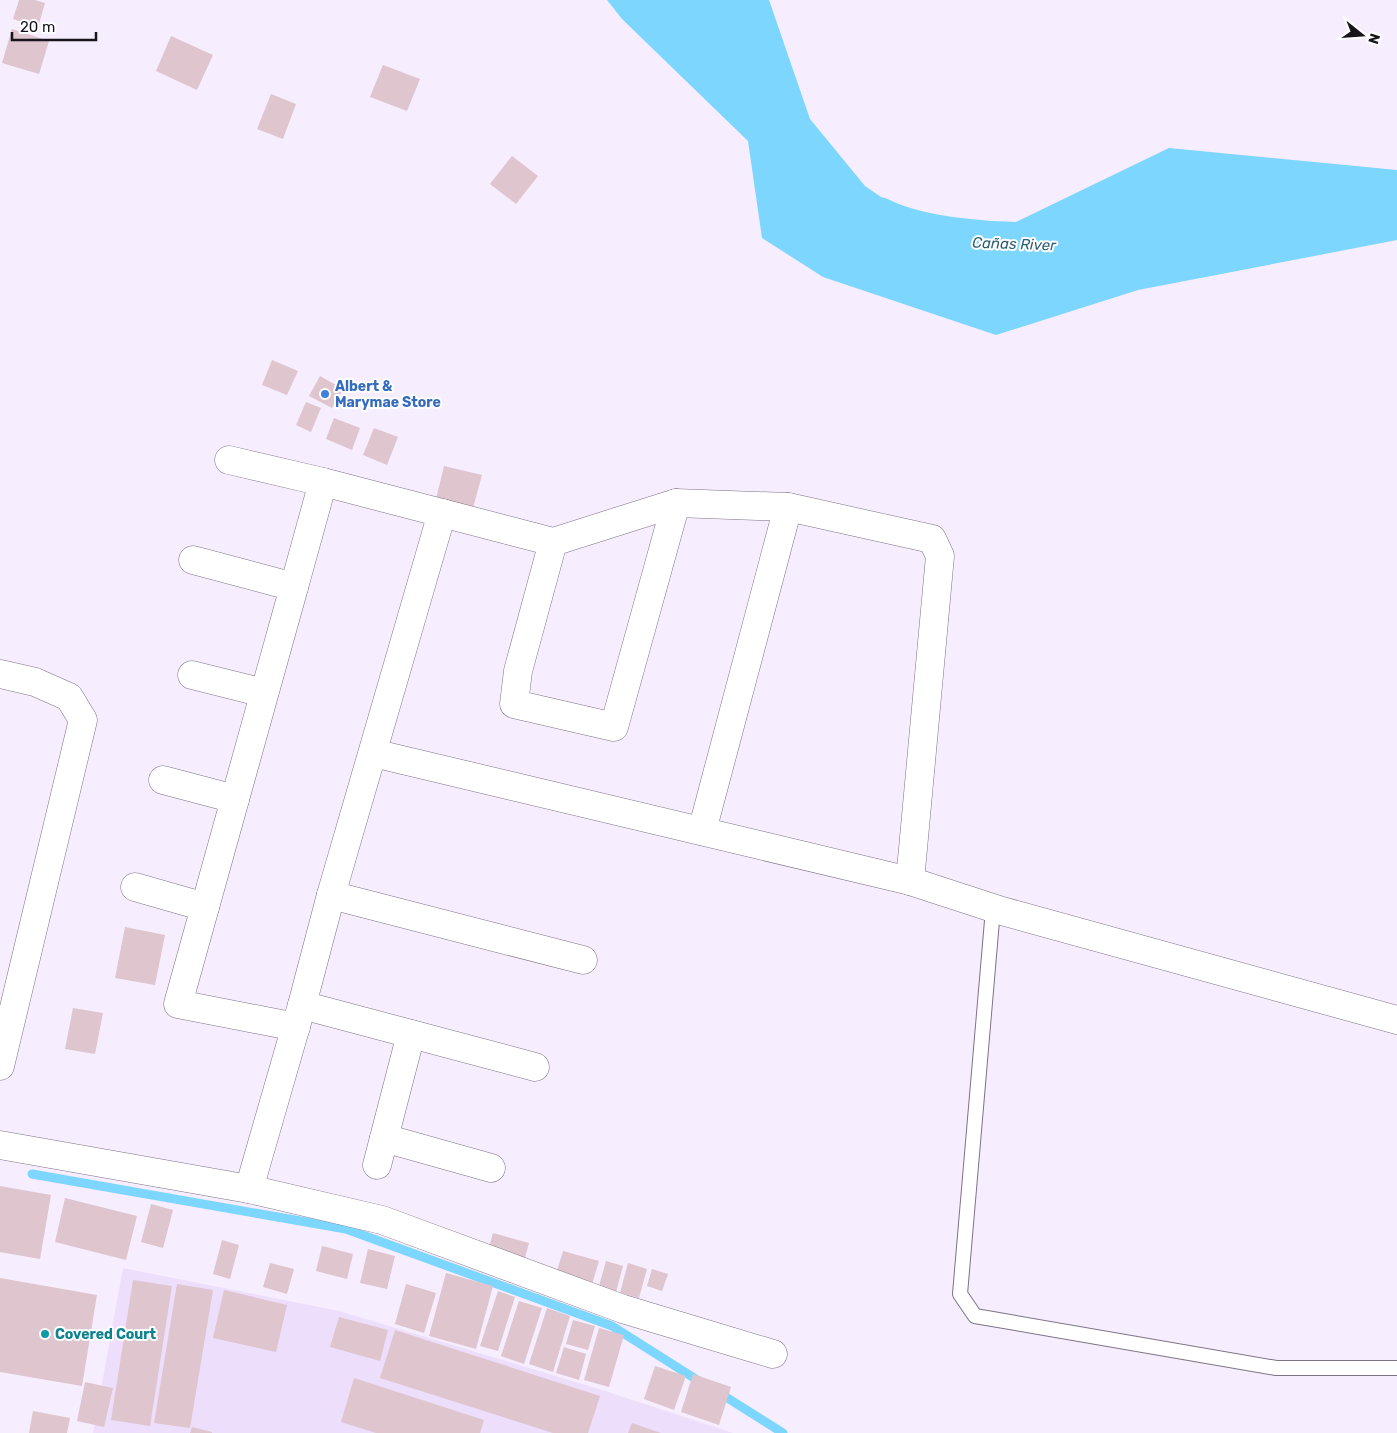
<svg xmlns="http://www.w3.org/2000/svg" width="1397" height="1433" font-family="Rubik,sans-serif">
  <style>
    .built { fill: #eddefb }
    .water { fill: #7dd6fe }
    .lines { fill: none; stroke-linecap: round; stroke-linejoin: round }
    .stream { stroke: #7dd6fe; stroke-width: 9 }
    .river { stroke: #7dd6fe; stroke-width: 50 }
    .building { fill: #dfc5cd }
    .service-casing { stroke: #7d7386; stroke-width: 16 }
    .minor-casing { stroke: #7d7386; stroke-width: 29 }
    .service { stroke: #fff; stroke-width: 14 }
    .minor { stroke: #fff; stroke-width: 28 }
    .shop-dot { fill: #3f7fe0; stroke: #fff; stroke-width: 2 }
    .culture-dot { fill: #0f9aa8; stroke: #fff; stroke-width: 2 }
    .labels { text-anchor: middle; dominant-baseline: central; stroke-width: 4; stroke-linejoin: round; paint-order: stroke }
    .shop-label { font-size: 14px; font-weight: bold; fill: #366cbe; stroke: #fff; text-anchor: start }
    .culture-label { font-size: 14px; font-weight: bold; fill: #0d838f; stroke: #fff; text-anchor: start }
    .water-label { font-size: 15px; font-style: italic; fill: #2d5e73; stroke: #fff }
  </style>
  <rect width="100%" height="100%" fill="#f6edfe"/>
  <!-- built -->
  <polygon class="built" points="123,1268 339,1311 602,1390 733,1433 93,1433"/>
  <!-- water -->
  <polygon class="water" points="607,0 769,0 810,119 865,186 958,250 1169,148 1397,170 1397,240 1138,290 996,335 823,277 762,238 748,141 622,19"/>
  <g class="lines">
    <!-- stream -->
    <g class="stream">
      <polyline points="32,1174 346,1229 612,1326 702,1383"/>
      <polyline points="718,1392 783,1433"/>
    </g>
    <!-- river -->
    <path class="river" d="M 878,222 C 920,243 994,248 1040,247"/>
  </g>
  <!-- building -->
  <g class="building">
    <polygon points="19,0 35,0 45,3 38,27 13,19"/>
    <polygon points="12,29 49,41 39,74 2,63"/>
    <polygon points="171,36 213,55 197,90 156,71"/>
    <polygon points="383,65 420,79 407,111 370,97"/>
    <polygon points="271,94 296,104 283,139 257,129"/>
    <polygon points="512,156 538,176 516,204 490,184"/>
    <polygon points="272,360 298,371 287,395 262,385"/>
    <polygon points="320,376 343,389 332,408 309,396"/>
    <polygon points="306,402 321,408 311,432 296,425"/>
    <polygon points="334,418 360,428 352,450 326,439"/>
    <polygon points="374,428 398,437 387,465 363,455"/>
    <polygon points="444,466 482,475 473,508 436,499"/>
    <polygon points="125,927 165,935 155,985 115,978"/>
    <polygon points="73,1008 103,1013 95,1054 65,1049"/>
    <polygon points="0,1186 51,1195 40,1259 0,1252"/>
    <polygon points="65,1198 137,1216 126,1260 55,1242"/>
    <polygon points="151,1204 173,1210 163,1248 141,1242"/>
    <polygon points="493,1233 529,1243 524,1261 488,1251"/>
    <polygon points="222,1240 239,1245 230,1279 213,1274"/>
    <polygon points="322,1246 353,1254 347,1279 316,1271"/>
    <polygon points="368,1249 395,1256 387,1289 360,1283"/>
    <polygon points="563,1251 599,1261 592,1284 556,1274"/>
    <polygon points="606,1261 623,1266 616,1292 599,1286"/>
    <polygon points="270,1263 294,1269 287,1294 263,1287"/>
    <polygon points="628,1263 647,1269 639,1298 620,1293"/>
    <polygon points="652,1269 668,1274 662,1291 647,1286"/>
    <polygon points="446,1273 493,1286 476,1349 429,1336"/>
    <polygon points="0,1278 97,1295 82,1386 0,1372"/>
    <polygon points="133,1280 172,1286 150,1426 111,1420"/>
    <polygon points="177,1284 213,1290 190,1428 154,1423"/>
    <polygon points="406,1284 436,1293 424,1333 395,1324"/>
    <polygon points="224,1290 287,1305 276,1352 213,1338"/>
    <polygon points="498,1291 515,1297 498,1351 480,1346"/>
    <polygon points="519,1301 542,1308 524,1364 501,1356"/>
    <polygon points="547,1308 570,1316 553,1372 529,1364"/>
    <polygon points="339,1317 388,1330 380,1361 330,1347"/>
    <polygon points="573,1320 595,1326 588,1350 566,1344"/>
    <polygon points="599,1328 624,1335 609,1387 584,1380"/>
    <polygon points="395,1330 600,1396 588,1433 553,1433 380,1378"/>
    <polygon points="564,1347 586,1354 579,1380 556,1373"/>
    <polygon points="655,1366 686,1376 674,1410 644,1399"/>
    <polygon points="693,1374 731,1387 719,1425 681,1412"/>
    <polygon points="354,1378 484,1420 480,1433 376,1433 341,1422"/>
    <polygon points="85,1382 113,1388 104,1427 77,1421"/>
    <polygon points="33,1411 70,1418 67,1433 29,1433"/>
    <polygon points="632,1423 661,1433 628,1433"/>
    <polygon points="192,1427 212,1432 212,1433 190,1433"/>
  </g>
  <g class="lines">
    <!-- service casing -->
    <g class="service-casing">
      <polyline id="service" points="993,909 960,1294 975,1316 1276,1368 1397,1368"/>
    </g>
    <!-- minor casing -->
    <g class="minor-casing">
      <g id="minor">
        <polyline points="229,460 323,482"/>
        <polyline points="553,542 518,671 514,704 614,727 676,503"/>
        <polyline points="193,560 294,587 178,1004 296,1027"/>
        <polyline points="294,587 323,482 553,542 676,503 788,507 932,539 940,556 910,881"/>
        <polyline points="0,674 35,682 69,697 83,720 0,1066"/>
        <polyline points="192,675 264,693"/>
        <polyline points="373,753 910,881 1002,911 1397,1020"/>
        <polyline points="163,780 235,799"/>
        <polyline points="702,831 788,507"/>
        <polyline points="135,887 205,907"/>
        <polyline points="331,895 583,960"/>
        <polyline points="302,1005 535,1067"/>
        <polyline points="384,1138 491,1168"/>
        <polyline points="0,1145 249,1189 382,1220 623,1309 773,1354"/>
        <polyline points="377,1165 411,1034"/>
        <polyline points="249,1189 302,1005 331,895 442,513"/>
      </g>
    </g>
    <!-- service -->
    <use href="#service" class="service"/>
    <!-- minor -->
    <use href="#minor" class="minor"/>
  </g>
  <!-- markers -->
  <circle class="shop-dot" cx="325" cy="394" r="5"/>
  <circle class="culture-dot" cx="45" cy="1334" r="5"/>
  <g class="labels">
    <!-- shop labels -->
    <g class="shop-label">
      <text x="335" y="386">Albert &amp;<tspan x="335" dy="16">Marymae Store</tspan></text>
    </g>
    <!-- culture labels -->
    <g class="culture-label">
      <text x="55" y="1334">Covered Court</text>
    </g>
    <!-- water labels -->
    <g class="water-label">
      <text transform="translate(1014 244) rotate(2)">Cañas River</text>
    </g>
  </g>
  <!-- north arrow -->
  <g transform="translate(1362 35) rotate(107)" stroke="#ffffff" stroke-width="4" paint-order="stroke">
  <path d="M0-4L9 19L0 12L-9 19Z" fill="#18141c"/>
  <text y="-8" font-size="14" font-weight="bold" text-anchor="middle" fill="#18141c">N</text>
  </g>
  <!-- scale -->
  <path d="M12 32v8h84v-8" fill="none" stroke="#18141c" stroke-width="2.5"/>
  <text x="20" y="32" font-size="15" fill="#18141c" stroke="#ffffff" stroke-width="4" paint-order="stroke">20 m</text>
</svg>
